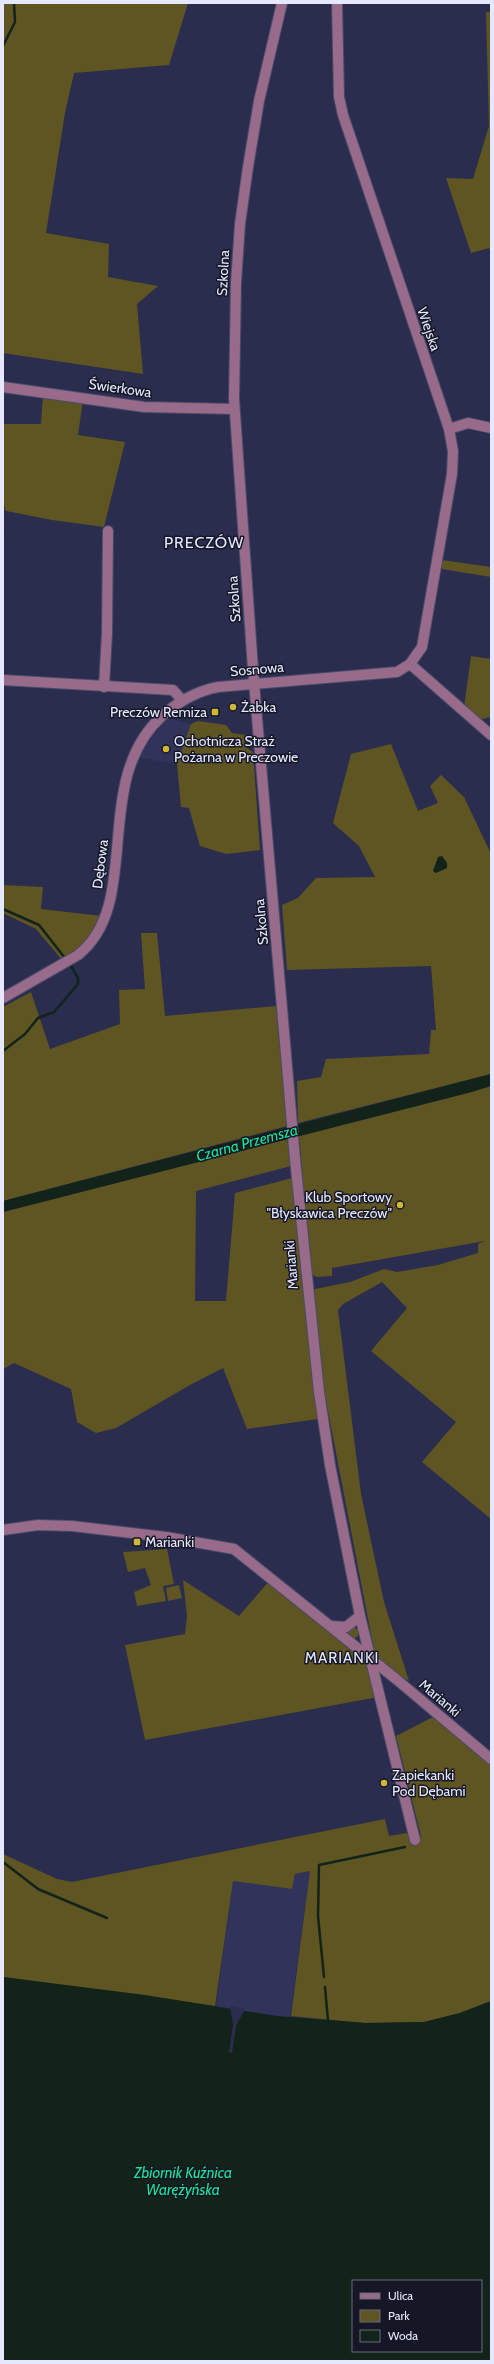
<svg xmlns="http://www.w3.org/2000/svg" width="494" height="2364" font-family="Cabin,sans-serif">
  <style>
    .built { fill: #31335b }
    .green { fill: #5f5522 }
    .water { fill: #12231a; fill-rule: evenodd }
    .pier { fill: #2a2d4e }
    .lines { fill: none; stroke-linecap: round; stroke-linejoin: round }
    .stream { stroke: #12231a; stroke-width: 2.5 }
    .minor-casing { stroke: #484b6a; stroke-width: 12 }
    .minor { stroke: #976b89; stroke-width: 10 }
    .poi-dot { fill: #cfb837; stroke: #161726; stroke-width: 1.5 }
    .labels { text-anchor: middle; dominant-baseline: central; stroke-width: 3; stroke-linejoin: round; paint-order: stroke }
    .street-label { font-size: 14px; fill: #e5e8fe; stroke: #161726 }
    .poi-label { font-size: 14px; fill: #e5e8fe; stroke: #161726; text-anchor: start }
    .water-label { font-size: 15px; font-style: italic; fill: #19e394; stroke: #161726 }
    .neighbourhood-label { font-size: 15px; letter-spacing: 1px; fill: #e5e8fe; stroke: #161726 }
    .quarter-label { font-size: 16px; letter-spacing: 1px; fill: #e5e8fe; stroke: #161726 }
  </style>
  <rect width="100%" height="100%" fill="#2a2d4e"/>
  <!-- built -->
  <g class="built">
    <polygon points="167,718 191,724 177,764 139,758 143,749"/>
    <polygon points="310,1872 284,2059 210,2051 233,1881 292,1889 295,1874"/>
  </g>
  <!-- green -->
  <g class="green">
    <polygon points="3,3 188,3 169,65 74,73 65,113 46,233 109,244 108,277 158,286 137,304 143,374 3,353"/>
    <polygon points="486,12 491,12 491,253 489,248 471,253 446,178 473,179 489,126"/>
    <polygon points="43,395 83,400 78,435 125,442 104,527 52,520 6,511 3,502 3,424 41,424"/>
    <polygon points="442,560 491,567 491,577 442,569"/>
    <polygon points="471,656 491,659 491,717 479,720 464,708"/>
    <polygon points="198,721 226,725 232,733 246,735 245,747 253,752 260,850 226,854 200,846 189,808 181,807 177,764 191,724"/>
    <polygon points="391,744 418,811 438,803 430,786 441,775 464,797 491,854 491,1074 298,1123 297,1081 321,1077 326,1059 429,1054 431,1030 436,1030 431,966 287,970 282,905 298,898 316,878 375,877 359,846 333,823 351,754"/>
    <polygon points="3,885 43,887 41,909 102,916 80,949 62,960 36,929 3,913"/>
    <polygon points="141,933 157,933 165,1016 276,1006 287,1126 3,1201 3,1007 31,992 50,1049 120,1024 119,990 145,989"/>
    <polygon points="491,1086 491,1519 422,1462 456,1422 371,1351 407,1308 382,1282 343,1304 338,1310 361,1494 384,1602 409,1681 392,1671 375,1655 321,1375 312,1293 315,1289 350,1282 384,1269 397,1272 438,1265 478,1253 478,1244 485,1241 332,1268 332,1276 317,1277 311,1274 299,1136"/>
    <polygon points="287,1139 291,1166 196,1191 195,1301 226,1301 235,1193 292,1178 318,1419 247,1429 223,1368 190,1385 116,1428 96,1433 77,1422 71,1389 14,1363 3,1369 3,1212"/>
    <polygon points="167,1549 174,1584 163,1586 166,1601 137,1606 134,1592 151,1585 145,1568 128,1572 123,1552"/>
    <polygon points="183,1580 239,1616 270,1580 366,1659 378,1697 145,1740 125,1645 185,1634 187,1616"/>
    <polygon points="179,1585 182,1598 168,1601 166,1588"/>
    <circle cx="353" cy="1633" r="5.5"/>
    <polygon points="433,1717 491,1764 491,2001 460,2013 424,2022 365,2023 291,2016 310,1871 295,1874 292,1889 233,1881 215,2006 3,1977 3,1854 57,1879 72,1882 385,1819 389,1836 407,1833 411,1839 421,1836 396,1736"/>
  </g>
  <!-- water -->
  <g class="water">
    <polygon points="442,856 447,863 447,868 436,873 433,871 438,857"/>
    <polygon points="491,1074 491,1086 472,1092 3,1212 3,1201"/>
    <path d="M 3,1977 L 145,1995 L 277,2016 L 365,2023 L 424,2022 L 460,2013 L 491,2001 L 491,2361 L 3,2361 ZM 353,2281 L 481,2281 L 481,2351 L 353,2351 Z"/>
  </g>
  <!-- pier -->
  <polygon class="pier" points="230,2006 245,2009 236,2026 232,2053 229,2052 233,2025"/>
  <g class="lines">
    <!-- stream -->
    <g class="stream">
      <polyline points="3,46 15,22 14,3"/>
      <polyline points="3,528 3,536"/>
      <polyline points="3,909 39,925 65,958"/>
      <polyline points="3,1051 25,1034 38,1018 54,1012 78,984 78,978 71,966"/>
      <polyline points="3,1862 38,1889 107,1918"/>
      <polyline points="324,1977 318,1916 319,1865 405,1847"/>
      <polyline points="325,1987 328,2021"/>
    </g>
    <!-- minor casing -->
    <g class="minor-casing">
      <g id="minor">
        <polyline points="282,3 259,101 248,167 240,224 236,283 234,399 254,683 295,1159 319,1392 330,1465 360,1616 415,1840"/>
        <polyline points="3,387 144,407 234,409"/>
        <polyline points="449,429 468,423 491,428"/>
        <polyline points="410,664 491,735"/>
        <polyline points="3,680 173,690 182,700"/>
        <polyline points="104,687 107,633 108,531"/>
        <path d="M 3,998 L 78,955 C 144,903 90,781 162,716 C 179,701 197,691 218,687 L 397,672 L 410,664 L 422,647 L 452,474 L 453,451 L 449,429 L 343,115 L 339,97 L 337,3"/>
        <polyline points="3,1530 38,1525 72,1526 166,1537 234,1549 396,1679 491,1759"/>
        <polyline points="331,1626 346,1627 360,1616"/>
      </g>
    </g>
    <!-- minor -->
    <use href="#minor" class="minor"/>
  </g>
  <!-- markers -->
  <g class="poi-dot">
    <circle cx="233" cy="707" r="4"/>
    <rect x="211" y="708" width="8" height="8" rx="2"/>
    <circle cx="166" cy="749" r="4"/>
    <circle cx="400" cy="1205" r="4"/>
    <rect x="133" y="1538" width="8" height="8" rx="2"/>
    <circle cx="384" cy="1783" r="4"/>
  </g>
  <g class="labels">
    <!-- street labels -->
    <g class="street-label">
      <text transform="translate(223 273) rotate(-87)">Szkolna</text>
      <text transform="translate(429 329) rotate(71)">Wiejska</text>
      <text transform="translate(120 388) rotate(8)">Świerkowa</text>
      <text transform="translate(234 599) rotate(-94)">Szkolna</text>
      <text transform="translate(257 669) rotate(-5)">Sosnowa</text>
      <text transform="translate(100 864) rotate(-83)">Dębowa</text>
      <text transform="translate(261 922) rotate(-95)">Szkolna</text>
      <text transform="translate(291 1265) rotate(-95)">Marianki</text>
      <text transform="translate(440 1698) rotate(40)">Marianki</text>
    </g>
    <!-- poi labels -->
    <g class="poi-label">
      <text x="241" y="707">Żabka</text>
      <text x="207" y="712" text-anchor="end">Preczów Remiza</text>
      <text x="174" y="741">Ochotnicza Straż<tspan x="174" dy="16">Pożarna w Preczowie</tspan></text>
      <text x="392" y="1197" text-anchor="end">Klub Sportowy<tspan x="392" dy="16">"Błyskawica Preczów"</tspan></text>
      <text x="145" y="1542">Marianki</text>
      <text x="392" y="1775">Zapiekanki<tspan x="392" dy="16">Pod Dębami</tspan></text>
    </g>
    <!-- water labels -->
    <g class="water-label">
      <text transform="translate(247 1143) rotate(-15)">Czarna Przemsza</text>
      <text x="183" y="2173">Zbiornik Kuźnica<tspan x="183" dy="17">Warężyńska</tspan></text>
    </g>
    <!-- neighbourhood labels -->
    <g class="neighbourhood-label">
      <text x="342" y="1658">MARIANKI</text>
    </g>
    <!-- quarter labels -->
    <g class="quarter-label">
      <text x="204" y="542">PRECZÓW</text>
    </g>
  </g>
  <!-- border -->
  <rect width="494" height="2364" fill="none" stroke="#e5e8fe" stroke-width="8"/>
  <!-- legend -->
  <rect x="352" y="2280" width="130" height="72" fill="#161726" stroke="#696b7c"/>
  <rect x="360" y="2293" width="20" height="6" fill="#976b89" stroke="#696b7c"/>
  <text x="388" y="2300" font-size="12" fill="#e5e8fe">Ulica</text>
  <rect x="360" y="2310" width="20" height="12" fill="#5f5522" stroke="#696b7c"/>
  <text x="388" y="2320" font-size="12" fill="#e5e8fe">Park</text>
  <rect x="360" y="2330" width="20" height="12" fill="#12231a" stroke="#696b7c"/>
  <text x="388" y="2340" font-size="12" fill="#e5e8fe">Woda</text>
</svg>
